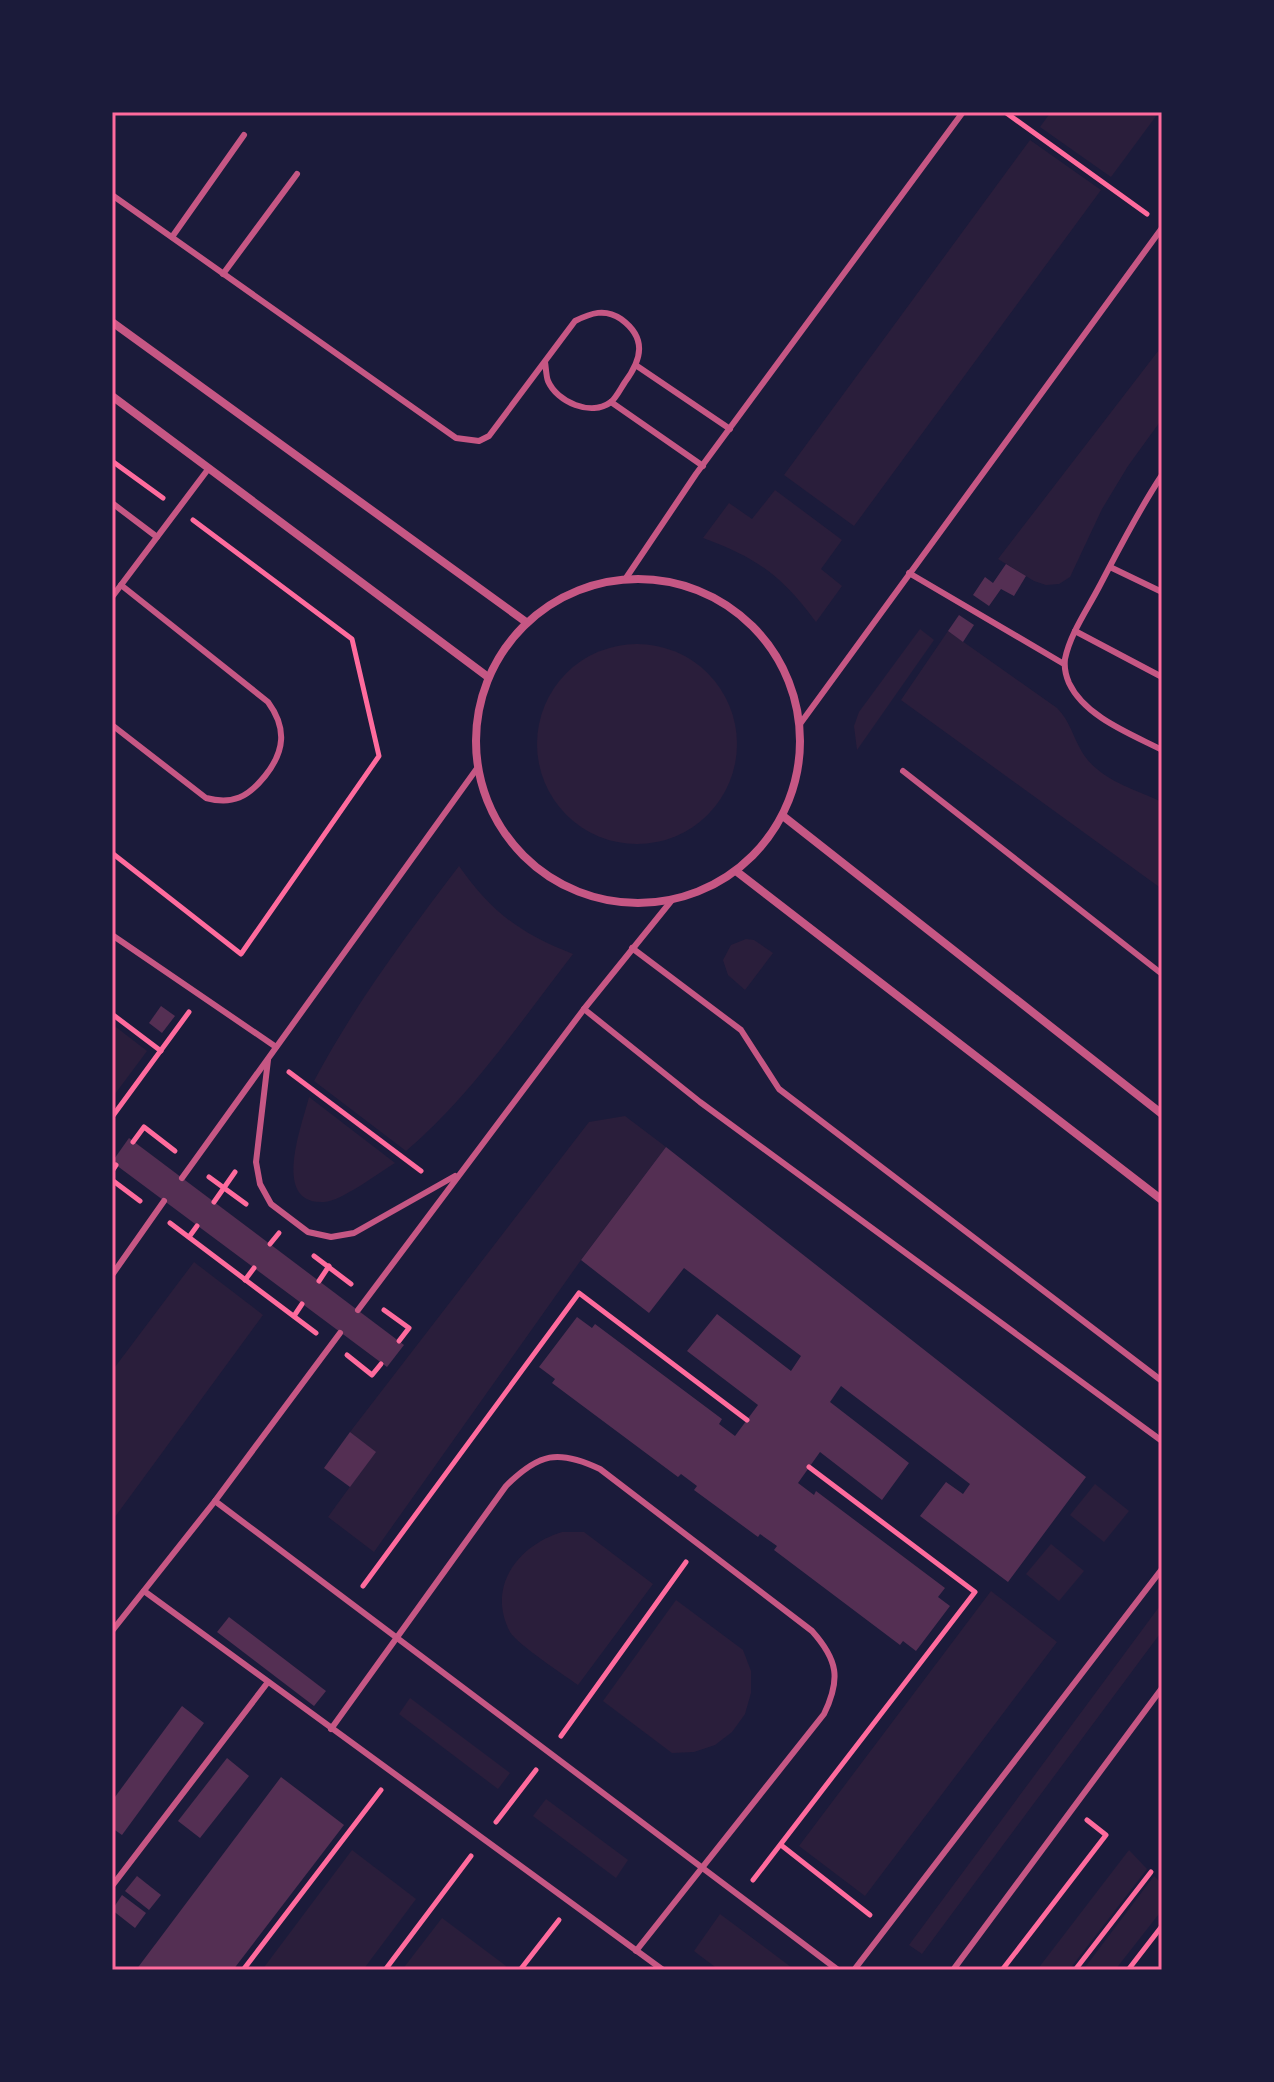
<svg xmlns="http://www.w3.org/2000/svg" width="1274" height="2082" font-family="'IBM Plex Sans',sans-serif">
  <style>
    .green { fill: #2a1e3b }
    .building { fill: #542f53 }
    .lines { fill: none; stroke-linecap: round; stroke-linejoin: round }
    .path { stroke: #ff6b9d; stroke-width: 5 }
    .service { stroke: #c65784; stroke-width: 6 }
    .minor { stroke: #c65784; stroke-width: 8 }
    .neatline { fill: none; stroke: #ff6b9d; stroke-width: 3 }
  </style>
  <rect width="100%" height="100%" fill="#1b1b3a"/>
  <!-- green -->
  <g class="green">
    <polygon points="1051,112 1159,112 1111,177 1040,127"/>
    <polygon points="1030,140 1101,190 854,526 784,475"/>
    <polygon points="1162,346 1162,419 1128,466 1102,509 1070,577 1059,584 1046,585 1034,581 998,559"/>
    <path d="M 775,490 L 842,540 L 821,569 L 842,586 L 816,622 C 781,575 757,558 703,538 L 729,503 L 752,519 Z"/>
    <polygon points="920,629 934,640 857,750 854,726 859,712"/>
    <path d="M 948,631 L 1057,708 C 1070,721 1073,737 1082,752 C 1099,780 1134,789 1162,802 L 1162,889 L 901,700 Z"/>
    <circle cx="637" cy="744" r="100"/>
    <path d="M 459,866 C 491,912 521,934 573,954 C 520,1022 472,1095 406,1151 L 314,1081 C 355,1004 406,936 459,866 Z"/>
    <polygon points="746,939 754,940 773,953 745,990 728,975 723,960 731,945"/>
    <polygon points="112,1024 147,1051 112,1098"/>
    <path d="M 309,1097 L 395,1163 C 378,1173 342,1201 324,1202 C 270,1205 303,1123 309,1097 Z"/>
    <polygon points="625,1116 666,1147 581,1260 374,1552 328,1517 375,1452 350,1432 589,1122"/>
    <polygon points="194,1262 263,1315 112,1521 112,1371"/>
    <polygon points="1095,1484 1129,1511 1104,1542 1070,1515"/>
    <path d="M 562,1532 L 584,1532 L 653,1584 L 578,1685 C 564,1675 517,1644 510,1632 C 486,1586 519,1545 562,1532 Z"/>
    <polygon points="1051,1544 1084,1571 1059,1601 1026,1574"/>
    <polygon points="991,1591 1057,1642 865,1896 799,1846"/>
    <polygon points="676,1600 743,1650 751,1671 751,1693 745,1714 732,1732 715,1745 694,1752 672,1753 603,1701"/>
    <polygon points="1162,1603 1162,1631 922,1954 909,1945"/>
    <polygon points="410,1698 510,1773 498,1789 399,1714"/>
    <polygon points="546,1799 628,1860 616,1878 533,1816"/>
    <polygon points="352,1850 416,1899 363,1970 262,1970"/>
    <polygon points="1129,1850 1147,1869 1069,1970 1037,1970"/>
    <polygon points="1154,1876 1162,1884 1162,1910 1115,1970 1083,1970"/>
    <polygon points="720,1914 795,1970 719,1970 694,1951"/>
    <polygon points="442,1918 506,1966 503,1970 402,1970"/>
  </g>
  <!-- building -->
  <g class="building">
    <polygon points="1006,564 1026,576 1014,596 1001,589 989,606 973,595 985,577 993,583"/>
    <polygon points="959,615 974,625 963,642 948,631"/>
    <polygon points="161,1006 175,1016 162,1033 149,1023"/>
    <polygon points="129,1138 404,1345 387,1367 112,1162"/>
    <polygon points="666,1147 1086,1477 1008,1582 920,1516 946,1482 963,1494 970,1484 841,1386 830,1402 909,1463 882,1500 820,1452 798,1483 814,1495 816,1491 945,1588 938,1597 950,1606 916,1651 903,1641 900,1645 774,1550 777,1546 760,1534 758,1537 694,1490 697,1486 681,1474 678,1477 552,1383 555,1379 539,1367 577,1317 592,1328 595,1324 722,1419 719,1424 735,1436 758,1405 687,1351 717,1314 791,1371 801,1356 684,1268 649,1313 581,1260"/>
    <polygon points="350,1432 376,1452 350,1487 324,1468"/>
    <polygon points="229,1617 326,1691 314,1706 217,1632"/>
    <polygon points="182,1706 204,1723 122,1835 112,1828 112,1801"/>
    <polygon points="227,1758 249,1776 200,1838 178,1821"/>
    <polygon points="281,1777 344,1825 233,1970 136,1970"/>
    <polygon points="137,1876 161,1895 149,1910 125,1891"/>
    <polygon points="122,1895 146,1913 135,1928 112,1910"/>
  </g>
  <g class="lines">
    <!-- path -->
    <g class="path">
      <polyline points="1005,112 1147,214"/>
      <polyline points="112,461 163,498"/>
      <polyline points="112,853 241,954 379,756 352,639 193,520"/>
      <polyline points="112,1014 161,1051"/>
      <polyline points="289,1072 421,1171"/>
      <polyline points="112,1117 189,1012"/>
      <polyline points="133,1142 144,1127 175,1151"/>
      <polyline points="112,1171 116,1165"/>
      <polyline points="209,1177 246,1204"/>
      <polyline points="112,1180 140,1201"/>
      <polyline points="214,1202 235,1172"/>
      <polyline points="170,1223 316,1333"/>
      <polyline points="189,1237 197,1226"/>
      <polyline points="270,1244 279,1233"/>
      <polyline points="314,1256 351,1284"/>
      <polyline points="245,1280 254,1268"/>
      <polyline points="319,1281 329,1266"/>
      <polyline points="384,1310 409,1328 399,1341"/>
      <polyline points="294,1316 302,1304"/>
      <polyline points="347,1355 372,1375 381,1364"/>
      <polyline points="363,1586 579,1293 747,1420"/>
      <polyline points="561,1736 686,1562"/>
      <polyline points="496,1822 536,1770"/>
      <polyline points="781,1845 870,1915"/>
      <polyline points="753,1880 975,1592 809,1467"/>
      <polyline points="243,1970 381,1790"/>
      <polyline points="385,1970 471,1856"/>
      <polyline points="520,1970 559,1920"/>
      <polyline points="1002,1970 1106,1835 1087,1820"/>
      <polyline points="1075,1970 1151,1872"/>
      <polyline points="1128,1970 1162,1926"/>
    </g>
    <!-- service -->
    <g class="service">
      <path d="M 112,195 L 456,438 L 479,441 L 489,436 L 575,321 C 591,313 605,308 621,319 C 647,338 642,359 625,382 C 621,388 616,398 611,402 C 591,417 557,402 548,381 C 546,376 546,367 545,362"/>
      <polyline points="172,237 244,135"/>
      <polyline points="223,274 297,174"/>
      <polyline points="637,366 730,429"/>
      <polyline points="611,402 703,466"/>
      <path d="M 1162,475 C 1138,511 1119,549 1099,587 C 1087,610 1070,634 1065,659 C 1064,667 1066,676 1069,683 C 1085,717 1131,734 1162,750"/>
      <polyline points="112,503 157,537"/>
      <polyline points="1110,567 1162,592"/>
      <polyline points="909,573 1064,664"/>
      <polyline points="626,578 696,474 963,112"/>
      <polyline points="112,597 209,468"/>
      <polyline points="1075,631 1162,677"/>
      <polyline points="800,724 1162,228"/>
      <path d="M 112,725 L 206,798 C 233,805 248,797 265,776 C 285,751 287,728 268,702 L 121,585"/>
      <polyline points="903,771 1162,974"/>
      <polyline points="112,935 276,1047"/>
      <polyline points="632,948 741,1030 779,1089 1162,1381"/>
      <polyline points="584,1009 700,1102 1162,1441"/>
      <polyline points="268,1060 256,1162 260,1184 271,1204 308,1232 331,1237 354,1233 455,1176"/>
      <polyline points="182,1178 478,767"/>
      <polyline points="112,1275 164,1201"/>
      <polyline points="358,1310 584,1009 672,900"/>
      <polyline points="215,1501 838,1970"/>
      <path d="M 144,1591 C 317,1718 490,1843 663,1970"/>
      <polyline points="112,1631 215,1501 340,1333"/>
      <path d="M 331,1729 L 506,1486 C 539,1453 558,1449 600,1469 L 812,1631 C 838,1660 841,1679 824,1714 L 636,1951"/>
      <polyline points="112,1886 268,1682"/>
      <polyline points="854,1970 1162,1569"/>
      <polyline points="953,1970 1162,1688"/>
    </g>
    <!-- minor -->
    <g class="minor">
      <polyline points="112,322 526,622"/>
      <polyline points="112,396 488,677"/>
      <circle cx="638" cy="741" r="162"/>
      <polyline points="783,816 1162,1114"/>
      <polyline points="736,871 1162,1200"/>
    </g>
  </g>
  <!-- border -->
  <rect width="1274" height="2082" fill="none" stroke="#1b1b3a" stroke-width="228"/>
  <rect x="114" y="114" width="1046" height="1854" class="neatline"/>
</svg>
